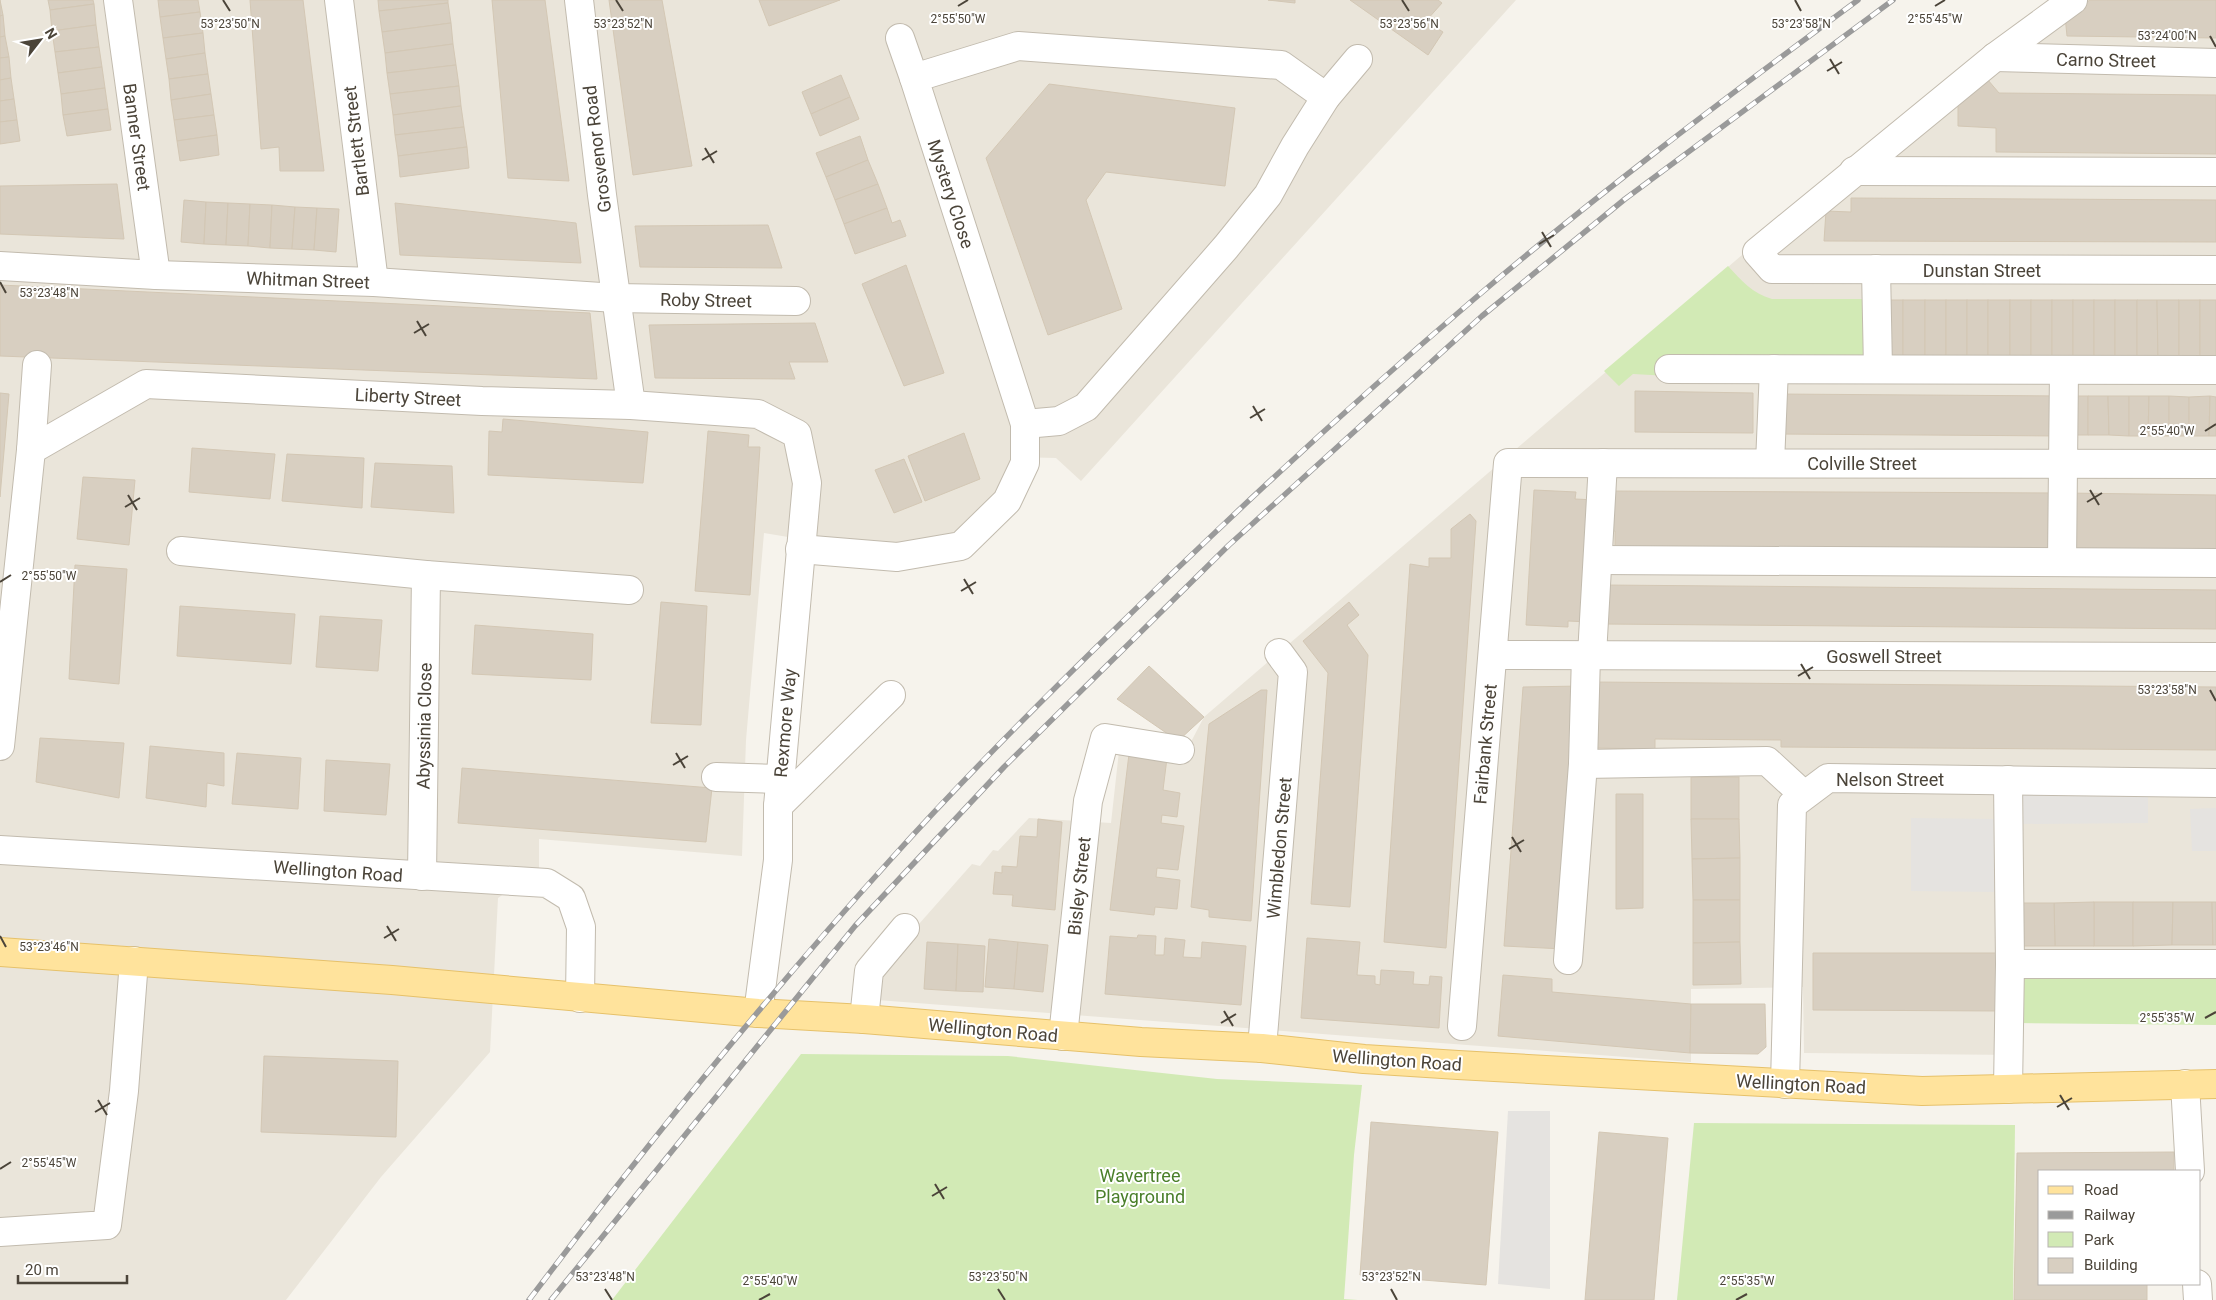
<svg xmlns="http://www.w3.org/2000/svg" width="2216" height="1300" font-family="Roboto,sans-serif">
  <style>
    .residential { fill: #eae5da }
    .green { fill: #d2eab5 }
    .parking { fill: #e5e3e0 }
    .building { fill: #d8cfc1; stroke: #d3c7b4 }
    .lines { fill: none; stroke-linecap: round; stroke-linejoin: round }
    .minor-casing { stroke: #c2bbae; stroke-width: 30 }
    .major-casing { stroke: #e6c16a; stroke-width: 30 }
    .minor { stroke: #fff; stroke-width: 28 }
    .major { stroke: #ffe39c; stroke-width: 28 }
    .rail-casing { stroke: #9a9a9a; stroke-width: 5.5 }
    .rail { stroke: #fff; stroke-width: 4; stroke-dasharray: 11; stroke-linecap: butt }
    .ticks { fill: none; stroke: #4b4439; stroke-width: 2 }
    .labels { text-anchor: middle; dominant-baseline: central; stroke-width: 4; stroke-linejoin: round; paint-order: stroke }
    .street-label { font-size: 18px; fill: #4b4439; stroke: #fff }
    .park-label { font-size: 18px; fill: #4a7f2a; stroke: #fff }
    .ticks-label { font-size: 12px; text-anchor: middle; fill: #4b4439; stroke: #fff; stroke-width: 4; stroke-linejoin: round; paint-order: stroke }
  </style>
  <rect width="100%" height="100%" fill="#f6f3ec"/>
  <!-- residential -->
  <g class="residential">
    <polygon points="0,0 1516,0 1081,481 1056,458 1013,457 1000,489 959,530 947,535 907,544 788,537 764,533 746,740 742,856 539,839 539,869 498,898 490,1052 381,1177 286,1300 0,1300"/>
    <polygon points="2057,0 2216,0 2216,970 2016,969 2016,1055 1804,1053 1803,987 1691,989 1691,1062 877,1000 879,976 896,950 972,864 980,866 993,850 998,851 1029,818 1111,823 1119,751 1182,759 1204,717 1742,255"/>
  </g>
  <!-- green -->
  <g class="green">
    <path d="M 1728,266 C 1742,281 1752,293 1772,299 L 1877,299 L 1878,369 L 1669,376 L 1633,374 L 1619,386 L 1604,371 Z"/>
    <polygon points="2018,970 2216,972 2216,1025 2018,1023"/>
    <polygon points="801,1054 1008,1056 1217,1079 1362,1085 1354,1155 1344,1299 1358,1300 612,1300"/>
    <polygon points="1694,1123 2015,1125 2013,1300 1677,1300"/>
  </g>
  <!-- parking -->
  <g class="parking">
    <polygon points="2148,793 2148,823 2016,824 2016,794"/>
    <polygon points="2216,808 2216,851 2192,851 2190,809"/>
    <polygon points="1911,818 1998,819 1997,892 1911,891"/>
    <polygon points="1508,1111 1550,1111 1550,1289 1498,1284"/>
  </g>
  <!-- building -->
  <g class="building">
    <polygon points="0,0 3,15 0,16"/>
    <polygon points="48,0 93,0 94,4 50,10"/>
    <polygon points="158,0 198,0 200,12 160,17"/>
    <polygon points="250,0 303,0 324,171 280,171 279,147 261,149"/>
    <polygon points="378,0 448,0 448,3 379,11"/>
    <polygon points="492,0 545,0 569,181 508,178"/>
    <polygon points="609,0 662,0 692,166 633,175"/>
    <polygon points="759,0 840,0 769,26"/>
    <polygon points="1268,0 1295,0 1295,3"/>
    <polygon points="1350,0 1438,0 1442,3 1426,21 1443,32 1428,55"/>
    <polygon points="2090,0 2216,0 2216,38 2067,36 2065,16"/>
    <polygon points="448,3 451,23 382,32 379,11"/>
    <polygon points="94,4 96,25 52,31 50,10"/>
    <polygon points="200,12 203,33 163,38 160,17"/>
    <polygon points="3,15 5,36 0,37 0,16"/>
    <polygon points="451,23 453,44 385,53 382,32"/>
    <polygon points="96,25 99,47 55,52 52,31"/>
    <polygon points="203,33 205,53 166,59 163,38"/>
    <polygon points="5,36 9,57 0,58 0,37"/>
    <polygon points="453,44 456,65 387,73 385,53"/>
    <polygon points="99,47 102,67 58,73 55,52"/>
    <polygon points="205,53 208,74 169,79 166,59"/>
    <polygon points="9,57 11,78 0,80 0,58"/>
    <polygon points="456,65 459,86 390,94 387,73"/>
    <polygon points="102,67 105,88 61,94 58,73"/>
    <polygon points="1982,73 1999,93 2216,95 2216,154 1996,152 1996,128 1958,126 1958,93"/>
    <polygon points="208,74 211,94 171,100 169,79"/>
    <polygon points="841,75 850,97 811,114 802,92"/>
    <polygon points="11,78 14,99 0,101 0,80"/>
    <polygon points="1049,84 1235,108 1225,186 1106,172 1086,200 1122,309 1048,335 986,158"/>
    <polygon points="459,86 461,106 393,115 390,94"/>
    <polygon points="105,88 108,109 63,115 61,94"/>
    <polygon points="211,94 214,115 174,120 171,100"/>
    <polygon points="850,97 859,119 820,136 811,114"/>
    <polygon points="14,99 17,120 0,122 0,101"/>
    <polygon points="461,106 464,127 395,135 393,115"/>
    <polygon points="108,109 111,130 67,136 63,115"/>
    <polygon points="214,115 217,135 177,141 174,120"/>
    <polygon points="17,120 20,141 0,144 0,122"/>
    <polygon points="464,127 467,147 398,156 395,135"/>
    <polygon points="217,135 219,155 180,161 177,141"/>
    <polygon points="860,136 868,160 826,177 816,153"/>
    <polygon points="467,147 469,168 400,177 398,156"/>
    <polygon points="868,160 878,184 835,200 826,177"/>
    <polygon points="117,184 124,239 0,234 0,186"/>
    <polygon points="878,184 887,208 844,224 835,200"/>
    <polygon points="1851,198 2216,200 2216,242 1824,241 1826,211 1851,212"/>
    <polygon points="184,200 206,202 204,244 181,242"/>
    <polygon points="206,202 228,203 226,245 204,244"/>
    <polygon points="228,203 250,204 248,246 226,245"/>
    <polygon points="395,203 576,223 581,263 400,255"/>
    <polygon points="250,204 272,205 270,248 248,246"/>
    <polygon points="272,205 295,207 292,249 270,248"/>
    <polygon points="295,207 317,208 314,250 292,249"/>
    <polygon points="317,208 339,209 336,252 314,250"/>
    <polygon points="887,208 892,223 900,220 906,236 855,254 844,224"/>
    <polygon points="768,225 782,268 640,267 635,226"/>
    <polygon points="906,265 944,373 904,386 862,284"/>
    <polygon points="0,285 590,313 597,379 0,356"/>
    <rect x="1883" y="300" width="20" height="60"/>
    <rect x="1903" y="300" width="22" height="60"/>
    <rect x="1925" y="300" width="21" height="60"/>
    <rect x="1946" y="300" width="21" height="60"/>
    <rect x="1967" y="300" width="21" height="60"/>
    <rect x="1988" y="300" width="22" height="60"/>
    <rect x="2010" y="300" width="21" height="60"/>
    <rect x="2031" y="300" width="21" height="60"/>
    <rect x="2052" y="300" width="21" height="60"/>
    <rect x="2073" y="300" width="21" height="60"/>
    <rect x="2094" y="300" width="21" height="60"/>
    <rect x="2115" y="300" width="22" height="60"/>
    <polygon points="2137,300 2157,300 2158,360 2137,360"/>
    <polygon points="2157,300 2179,300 2179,360 2158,360"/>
    <rect x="2179" y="300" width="21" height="60"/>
    <rect x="2200" y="300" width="16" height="60"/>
    <polygon points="815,323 828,362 789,362 795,379 655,378 649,325"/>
    <polygon points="1635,391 1753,393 1753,433 1635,432"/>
    <polygon points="0,393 9,394 0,497"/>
    <polygon points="1775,394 2062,396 2062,436 1776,434"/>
    <rect x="2068" y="396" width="20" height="39"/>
    <polygon points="2088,396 2108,396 2109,435 2088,435"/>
    <polygon points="2108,396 2129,396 2129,436 2109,435"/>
    <polygon points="2129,396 2149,396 2148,436 2129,436"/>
    <polygon points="2149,396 2169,396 2169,436 2148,436"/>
    <polygon points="2169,396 2189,397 2189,436 2169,436"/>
    <polygon points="2210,396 2209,436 2189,436 2189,397"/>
    <polygon points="2210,396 2216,397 2216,436 2209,436"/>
    <polygon points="503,419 648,432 643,483 488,475 489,431 502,432"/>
    <polygon points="708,431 749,435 748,447 760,447 750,595 695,591"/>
    <polygon points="964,433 980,479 925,501 908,456"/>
    <polygon points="192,448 275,454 270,499 189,492"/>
    <polygon points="287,454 364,458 362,508 282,501"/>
    <polygon points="904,459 922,502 894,513 875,470"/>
    <polygon points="375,463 452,466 454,513 371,507"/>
    <polygon points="83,477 135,480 129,545 77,539"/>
    <polygon points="1534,490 1576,492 1575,499 1596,500 1589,622 1568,621 1568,627 1526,625"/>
    <polygon points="1608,491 2060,493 2059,555 1615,552 1615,531 1608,531"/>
    <polygon points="2065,493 2216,495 2216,557 2065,555"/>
    <polygon points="1470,514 1476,521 1446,948 1384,942 1410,564 1429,567 1429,558 1451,558 1451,529"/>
    <polygon points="75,565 127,569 119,684 69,679"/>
    <polygon points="1603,585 2216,590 2216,629 1603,624"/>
    <polygon points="661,602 707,606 701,725 651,723"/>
    <polygon points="1349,602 1359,615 1347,625 1368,655 1350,907 1311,904 1328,673 1303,641"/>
    <polygon points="180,606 295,614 291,664 177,656"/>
    <polygon points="320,616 382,620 378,671 316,667"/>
    <polygon points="475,625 593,634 591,680 472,674"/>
    <polygon points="1149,666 1204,717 1178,741 1117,699"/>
    <polygon points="1593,682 2216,687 2216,750 1781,747 1781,740 1655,739 1655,749 1593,748"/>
    <polygon points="1581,686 1563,949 1504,946 1523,687"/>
    <polygon points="1261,690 1267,690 1251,921 1209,917 1209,910 1191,907 1209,724"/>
    <polygon points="40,738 124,743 119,798 36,782"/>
    <polygon points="150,746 224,753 224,786 207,783 206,807 146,798"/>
    <polygon points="237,753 301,758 298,809 232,804"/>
    <polygon points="1129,754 1167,758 1163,790 1180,793 1177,817 1162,815 1161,823 1184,826 1178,870 1157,868 1156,877 1180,880 1177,909 1155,907 1154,915 1110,910"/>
    <polygon points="326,760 390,764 386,815 324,811"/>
    <polygon points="462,768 712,788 706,842 458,823"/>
    <rect x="1691" y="777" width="48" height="42"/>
    <polygon points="1616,794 1643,794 1643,908 1616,909"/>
    <polygon points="1038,819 1062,822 1055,910 1012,906 1013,895 993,894 995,872 1002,873 1002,866 1017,867 1020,836 1037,837"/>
    <polygon points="1691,819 1739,819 1740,858 1692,859"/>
    <polygon points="1740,858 1740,900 1693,900 1692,859"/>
    <polygon points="1693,900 1740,900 1740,942 1693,943"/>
    <rect x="2094" y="902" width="39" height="44"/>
    <polygon points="2094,902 2094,946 2055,946 2054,903"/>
    <polygon points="2133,902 2173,902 2172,945 2133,946"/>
    <polygon points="2173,902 2212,902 2213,945 2172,945"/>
    <polygon points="2212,902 2216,902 2216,945 2213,945"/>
    <polygon points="2015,903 2054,903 2055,946 2015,946"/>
    <polygon points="1138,935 1156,936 1155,955 1164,955 1165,938 1185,940 1183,957 1201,958 1202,942 1246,946 1241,1005 1105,994 1110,936 1137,938"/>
    <polygon points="1307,938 1360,942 1357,975 1375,976 1375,984 1380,985 1381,970 1414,972 1413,984 1429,985 1430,976 1442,977 1439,1028 1301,1018"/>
    <polygon points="989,939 1018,942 1014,989 985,987"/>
    <polygon points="927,942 958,944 956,991 924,989"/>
    <polygon points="1018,942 1048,945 1043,992 1014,989"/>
    <polygon points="1740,942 1741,984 1693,985 1693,943"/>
    <polygon points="958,944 985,946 983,992 956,991"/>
    <polygon points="1813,953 2000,953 1999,1011 1813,1010"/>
    <polygon points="1503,975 1552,979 1552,992 1691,1004 1690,1053 1498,1036"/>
    <polygon points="1691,1004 1765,1004 1766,1047 1758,1054 1690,1053"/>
    <polygon points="264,1056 398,1061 396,1137 261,1132"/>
    <polygon points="1371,1122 1498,1132 1486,1285 1360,1275"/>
    <polygon points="1599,1132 1668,1138 1654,1300 1585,1300"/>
    <polygon points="2174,1152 2174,1171 2040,1171 2040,1284 2147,1284 2147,1300 2014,1300 2017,1153"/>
  </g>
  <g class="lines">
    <!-- minor casing -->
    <g class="minor-casing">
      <g id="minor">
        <polyline points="118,0 156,275"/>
        <polyline points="339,0 374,282"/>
        <polyline points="579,0 602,195 631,405"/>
        <polyline points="2073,0 1995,57 1757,252 1772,269 2216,270"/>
        <polyline points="900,38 914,78"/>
        <polyline points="1995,57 2216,63"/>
        <polyline points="1854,171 2216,172"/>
        <polyline points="0,266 156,275 374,282 616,298 796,301"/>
        <polyline points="1876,269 1878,369"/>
        <polyline points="1669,369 2216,370"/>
        <polyline points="1025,424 1059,421 1086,407 1226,247 1268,195 1295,146 1326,97 1358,59"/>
        <polyline points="31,450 146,384 482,401 631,405 758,414 797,434 807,483 778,806 778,860 758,1013"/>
        <polyline points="1770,463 1774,369"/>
        <polyline points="800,549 897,557 961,546 1007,501 1025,463 1025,424 914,78 1018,46 1281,65 1326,97"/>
        <polyline points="181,551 426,575 629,590"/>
        <polyline points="1598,560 2216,563"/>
        <polyline points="2062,562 2064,370"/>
        <polyline points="1493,655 2216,657"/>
        <polyline points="1592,655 1603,463"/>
        <polyline points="0,746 31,450 37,365"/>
        <polyline points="1583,764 1767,761 1804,795"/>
        <polyline points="716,777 781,779"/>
        <polyline points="778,806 891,695"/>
        <polyline points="0,850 547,883 571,898 581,927 580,998"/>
        <polyline points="422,876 426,575"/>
        <polyline points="1568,960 1583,764 1586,655"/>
        <polyline points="2010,964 2216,964"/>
        <polyline points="864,1019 869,971 905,928"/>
        <polyline points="1462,1026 1508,463 2216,464"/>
        <polyline points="1063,1036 1088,801 1105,738 1180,750"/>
        <polyline points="1262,1048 1293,672 1279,653"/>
        <polyline points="1785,1084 1792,805 1828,778 2216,783"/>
        <polyline points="2185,1084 2190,1171"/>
        <polyline points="2008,1089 2010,964 2008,780"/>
        <polyline points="0,1232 107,1225 124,1091 134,961"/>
        <polyline points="2197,1284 2198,1300"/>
      </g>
    </g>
    <!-- major casing -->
    <g class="major-casing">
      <polyline id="major" points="0,952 392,980 758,1013 864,1019 1141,1042 1262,1048 1364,1059 1458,1065 1922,1091 2216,1084"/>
    </g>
    <!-- minor -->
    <use href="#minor" class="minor"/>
    <!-- major -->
    <use href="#major" class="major"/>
    <!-- rail casing -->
    <g class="rail-casing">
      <g id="rail">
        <path d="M 529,1300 C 644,1148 764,999 892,858 C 963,779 1038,704 1114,630 C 1230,516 1350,405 1473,300 C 1597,194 1728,96 1858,0"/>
        <polyline points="551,1300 855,926 1004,767 1229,545 1482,316 1625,199 1893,0"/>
      </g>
    </g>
    <!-- rail -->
    <use href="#rail" class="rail"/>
  </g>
  <!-- ticks -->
  <path class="ticks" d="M 223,0 L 230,11M 616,0 L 623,11M 1402,0 L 1409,11M 1795,0 L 1801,11M 958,6 L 968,0M 1935,6 L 1945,0M 2210,36 L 2216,47M 1830,59 L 1839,74M 1827,71 L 1842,62M 705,148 L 714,163M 702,160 L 717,151M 1542,232 L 1551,247M 1539,244 L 1554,235M 0,282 L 6,293M 417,321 L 426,336M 414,333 L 429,324M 1253,406 L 1262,421M 1250,418 L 1265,409M 2205,431 L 2216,424M 2090,490 L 2099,505M 128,495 L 137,510M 2087,502 L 2102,493M 125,507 L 140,498M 964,579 L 973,594M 0,582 L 11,575M 961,591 L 976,582M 1801,664 L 1810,679M 1798,676 L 1813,667M 2210,690 L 2216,701M 676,753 L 685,768M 673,765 L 688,756M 1512,837 L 1521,852M 1509,849 L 1524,840M 387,926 L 396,941M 0,936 L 6,947M 384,938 L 399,929M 1224,1011 L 1233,1026M 2205,1018 L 2216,1012M 1221,1023 L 1236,1014M 2060,1095 L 2069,1110M 98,1100 L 107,1115M 2057,1107 L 2072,1098M 95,1112 L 110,1103M 0,1169 L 11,1162M 935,1184 L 944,1199M 932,1196 L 947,1187M 605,1289 L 612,1300M 998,1289 L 1005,1300M 1391,1289 L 1397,1300M 759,1300 L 770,1294M 1736,1300 L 1747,1294"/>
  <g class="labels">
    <!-- street labels -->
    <g class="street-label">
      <text transform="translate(2106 60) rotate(1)">Carno Street</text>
      <text transform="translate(137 137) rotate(82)">Banner Street</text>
      <text transform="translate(356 141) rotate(-97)">Bartlett Street</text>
      <text transform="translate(597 149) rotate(-97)">Grosvenor Road</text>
      <text transform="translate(951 194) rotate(72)">Mystery Close</text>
      <text x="1982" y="270">Dunstan Street</text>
      <text transform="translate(308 280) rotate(2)">Whitman Street</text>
      <text transform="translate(706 300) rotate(1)">Roby Street</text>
      <text transform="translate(408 397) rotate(3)">Liberty Street</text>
      <text x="1862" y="463">Colville Street</text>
      <text x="1884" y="656">Goswell Street</text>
      <text transform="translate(785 723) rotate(-85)">Rexmore Way</text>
      <text transform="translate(424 726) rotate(-89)">Abyssinia Close</text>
      <text transform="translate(1485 744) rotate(-85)">Fairbank Street</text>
      <text x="1890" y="779">Nelson Street</text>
      <text transform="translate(1279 848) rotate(-85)">Wimbledon Street</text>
      <text transform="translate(338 871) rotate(4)">Wellington Road</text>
      <text transform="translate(1079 886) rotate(-84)">Bisley Street</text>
      <text transform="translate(993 1030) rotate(5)">Wellington Road</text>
      <text transform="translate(1397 1060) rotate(4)">Wellington Road</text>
      <text transform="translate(1801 1084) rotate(3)">Wellington Road</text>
    </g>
    <!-- park labels -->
    <g class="park-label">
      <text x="1140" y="1175">Wavertree<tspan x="1140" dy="21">Playground</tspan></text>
    </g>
  </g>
  <g class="ticks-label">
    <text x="958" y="23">2°55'50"W</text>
    <text x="1935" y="23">2°55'45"W</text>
    <text x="230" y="28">53°23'50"N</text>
    <text x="623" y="28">53°23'52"N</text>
    <text x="1409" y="28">53°23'56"N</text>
    <text x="1801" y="28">53°23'58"N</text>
    <text x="2167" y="40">53°24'00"N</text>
    <text x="49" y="297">53°23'48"N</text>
    <text x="2167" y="435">2°55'40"W</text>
    <text x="49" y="580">2°55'50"W</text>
    <text x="2167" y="694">53°23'58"N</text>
    <text x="49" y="951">53°23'46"N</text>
    <text x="2167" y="1022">2°55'35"W</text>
    <text x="49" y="1167">2°55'45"W</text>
    <text x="605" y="1281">53°23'48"N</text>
    <text x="998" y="1281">53°23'50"N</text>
    <text x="1391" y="1281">53°23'52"N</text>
    <text x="770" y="1285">2°55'40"W</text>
    <text x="1747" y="1285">2°55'35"W</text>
  </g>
  <!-- legend -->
  <rect x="2038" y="1170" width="162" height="115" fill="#ffffff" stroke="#b7b4b0"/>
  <rect x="2048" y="1186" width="25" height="8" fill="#ffe39c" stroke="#b7b4b0"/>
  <text x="2084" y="1195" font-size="15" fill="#4b4439">Road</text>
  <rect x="2048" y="1211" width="25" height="8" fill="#9a9a9a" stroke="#b7b4b0"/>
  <text x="2084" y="1220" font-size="15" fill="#4b4439">Railway</text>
  <rect x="2048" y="1232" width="25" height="15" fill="#d2eab5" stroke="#b7b4b0"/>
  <text x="2084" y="1245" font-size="15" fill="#4b4439">Park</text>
  <rect x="2048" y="1258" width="25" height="15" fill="#d8cfc1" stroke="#b7b4b0"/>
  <text x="2084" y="1270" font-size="15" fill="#4b4439">Building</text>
  <!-- north arrow -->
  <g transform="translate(40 40) rotate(59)" stroke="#ffffff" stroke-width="4" paint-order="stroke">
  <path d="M0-4L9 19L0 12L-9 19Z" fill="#4b4439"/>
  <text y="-8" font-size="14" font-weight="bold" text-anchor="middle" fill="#4b4439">N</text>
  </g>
  <!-- scale -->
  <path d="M18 1275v8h109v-8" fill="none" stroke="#4b4439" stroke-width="2.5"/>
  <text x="25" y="1275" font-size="15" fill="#4b4439" stroke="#ffffff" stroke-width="4" paint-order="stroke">20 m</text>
</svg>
